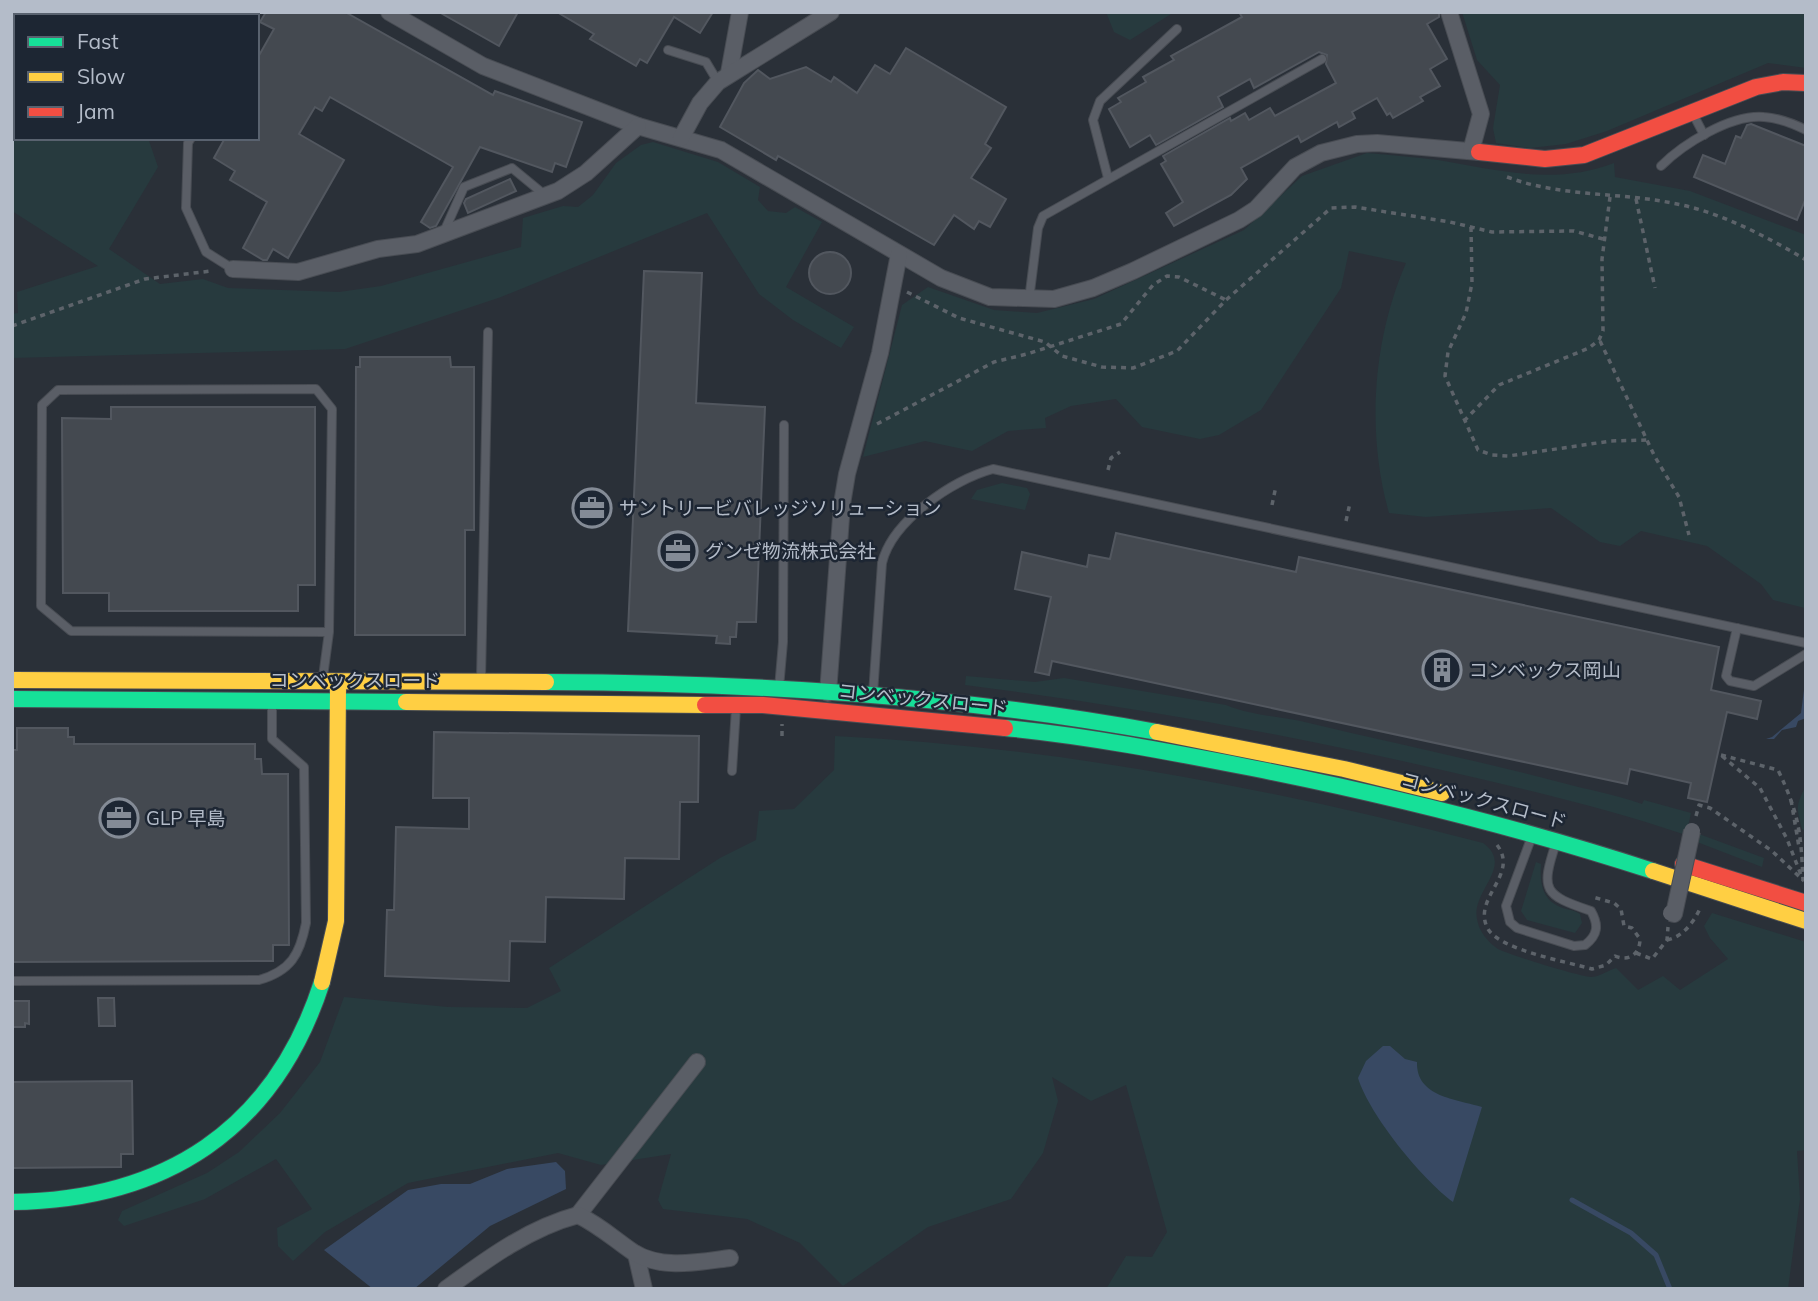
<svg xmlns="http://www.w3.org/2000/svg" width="1818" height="1301" font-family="Mulish,'Noto Sans JP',sans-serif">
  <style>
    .green { fill: #273a3e }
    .water { fill: #384963 }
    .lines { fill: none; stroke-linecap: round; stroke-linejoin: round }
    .stream { stroke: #384963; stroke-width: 5 }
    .building { fill: #444950; stroke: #52575f; stroke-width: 2 }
    .lane-casing { stroke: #484c53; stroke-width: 10 }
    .street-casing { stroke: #484c53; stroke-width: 18 }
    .fast-casing { stroke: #484c53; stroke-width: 18 }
    .slow-casing { stroke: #484c53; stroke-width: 18 }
    .jam-casing { stroke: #484c53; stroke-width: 18 }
    .path { stroke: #5d636a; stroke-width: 3.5; stroke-dasharray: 5 5; stroke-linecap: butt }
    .lane { stroke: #5a5e66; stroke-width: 8 }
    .street { stroke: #5a5e66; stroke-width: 16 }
    .fast { stroke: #16e098; stroke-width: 16 }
    .slow { stroke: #ffcf43; stroke-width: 16 }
    .jam { stroke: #f24e42; stroke-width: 16 }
    .street-bridge-casing { stroke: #484c53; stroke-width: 18; stroke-linecap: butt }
    .street-bridge { stroke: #5a5e66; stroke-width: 16 }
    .labels { text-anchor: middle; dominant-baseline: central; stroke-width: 5; stroke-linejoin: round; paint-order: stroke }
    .poi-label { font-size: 19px; fill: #b4bcc9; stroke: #1d2633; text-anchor: start }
    .street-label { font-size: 19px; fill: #b4bcc9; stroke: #1d2633 }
  </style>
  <rect width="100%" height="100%" fill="#2a3038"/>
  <!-- green -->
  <g class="green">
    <polygon points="12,12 245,12 243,16 16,16 16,138 148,138 158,167 109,249 160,284 203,279 228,288 339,292 381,286 521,247 523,218 563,206 578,207 593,195 616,163 641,145 653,142 718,162 760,187 758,200 768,211 786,213 795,207 822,222 786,287 854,327 841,348 793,320 759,294 707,213 501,297 345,349 12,358 12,314 18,313 17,292 98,266 12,211"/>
    <polygon points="1106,12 1174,12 1130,40 1114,32"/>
    <polygon points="1462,12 1806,12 1806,68 1768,63 1607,131 1566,144 1530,148 1496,143 1493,128 1500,85 1477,60"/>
    <path d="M 1367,153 C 1390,155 1414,157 1438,160 C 1499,170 1554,186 1614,163 L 1615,177 L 1690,191 L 1806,235 L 1805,608 L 1773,600 L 1761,584 L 1707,546 L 1641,531 L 1620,546 L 1600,542 L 1551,508 L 1426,517 L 1389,513 C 1366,432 1373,339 1406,263 L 1349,251 L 1341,288 L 1261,410 L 1219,435 L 1200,439 L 1142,427 L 1116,399 L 1071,406 L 1045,418 L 1046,428 L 1008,431 L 972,451 L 925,441 L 863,457 L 902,305 L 928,287 L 994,310 L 1037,313 L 1094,299 L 1244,230 L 1302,176 Z"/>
    <polygon points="1002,483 1027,488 1030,494 1025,510 971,499 977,490"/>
    <path d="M 966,676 L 1035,682 L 1064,678 L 1226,705 C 1252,716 1281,716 1309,723 C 1392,743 1476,760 1559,782 C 1588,790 1614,794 1642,804 L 1644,800 L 1691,813 L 1686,835 C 1610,809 1533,791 1455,773 C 1293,735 1130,706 965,685 Z"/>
    <path d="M 835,736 C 1055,747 1271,788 1483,843 C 1515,866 1471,891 1477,919 C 1479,932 1488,942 1498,949 C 1507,954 1581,977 1591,977 C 1599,977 1609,970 1616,968 L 1638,990 L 1663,976 L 1680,990 L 1728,959 L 1710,938 L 1704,926 L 1712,913 L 1806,942 L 1806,1150 L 1797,1151 L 1800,1199 L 1788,1289 L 1106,1289 L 1126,1256 L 1152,1257 L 1167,1232 L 1126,1085 L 1091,1101 L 1052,1077 L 1058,1101 L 1043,1153 L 1011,1199 L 928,1227 L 843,1286 L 800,1243 L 747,1219 L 663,1209 L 658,1200 L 671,1154 L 601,1165 L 558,1153 L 408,1183 L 325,1232 L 293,1261 L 278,1246 L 277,1228 L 312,1209 L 276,1159 L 205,1199 L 124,1226 L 118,1220 L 122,1211 L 207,1173 L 239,1152 L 280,1113 L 320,1062 L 344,997 L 448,1007 L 527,1008 L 561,991 L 549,968 L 720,858 L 756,840 L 759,811 L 794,809 L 834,770 Z"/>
    <path d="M 1806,785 L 1806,832 L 1802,829 C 1796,804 1796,807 1806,785 Z"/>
    <polygon points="1699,834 1764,858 1762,867 1697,842"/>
    <path d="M 1536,862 L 1541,864 C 1540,880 1541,898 1558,906 C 1565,910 1573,909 1580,914 L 1582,923 L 1575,933 L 1527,920 L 1521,911 Z"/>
  </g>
  <!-- water -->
  <g class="water">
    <polygon points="1806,674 1806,718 1798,721 1796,727 1782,730 1774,739 1766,739 1772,737 1801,713"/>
    <path d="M 1383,1046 L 1390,1046 L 1405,1059 L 1417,1062 C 1416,1097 1456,1099 1482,1107 L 1453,1202 C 1422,1179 1370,1116 1358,1078 L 1366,1061 Z"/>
    <polygon points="556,1162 565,1171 566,1189 490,1226 414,1289 373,1289 324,1250 408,1190 441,1184 470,1184 507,1169"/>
  </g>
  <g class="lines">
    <!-- stream -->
    <polyline class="stream" points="1572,1200 1631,1233 1656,1255 1670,1289"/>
  </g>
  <!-- building -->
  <g class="building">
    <polygon points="266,12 345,12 493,95 495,91 582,122 566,167 555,163 552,172 480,147 436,226 430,228 421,222 453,167 330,97 322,111 315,107 299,134 344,160 288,258 273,249 267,260 263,260 243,248 267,202 230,180 235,171 214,158 225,138 257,138 257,59 274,29 260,22"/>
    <polygon points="439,12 518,12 499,46"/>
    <polygon points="557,12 713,12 700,33 674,17 647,63 640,59 636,66 590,39 594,34"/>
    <polygon points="1239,12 1439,12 1439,17 1427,24 1447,59 1430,69 1440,86 1420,97 1423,101 1393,118 1390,113 1387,115 1377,98 1352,112 1355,118 1339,127 1337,122 1301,142 1298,136 1241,168 1247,179 1231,195 1174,226 1166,213 1183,202 1161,164 1166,161 1163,156 1230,118 1231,121 1245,113 1249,120 1270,108 1275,116 1336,83 1326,64 1327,55 1319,52 1254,88 1250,79 1218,97 1223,107 1156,145 1150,135 1130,147 1109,109 1121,102 1118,98 1146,82 1143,77 1174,60 1171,56 1242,17"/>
    <polygon points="906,48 1006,107 985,144 991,148 971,178 1006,199 990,227 979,221 974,229 954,215 934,245 778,156 776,160 720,127 744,83 758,70 770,79 806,67 831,82 834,77 857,93 875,65 890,74"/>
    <polygon points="1751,124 1806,146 1806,198 1797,220 1694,177 1703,155 1725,164 1736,136 1741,138 1747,125"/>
    <polygon points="510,179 516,191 468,213 464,203 466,199"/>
    <circle cx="830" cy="273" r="21"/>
    <polygon points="644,271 702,273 696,403 765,407 756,622 737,622 736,637 730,637 730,644 716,643 717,636 628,631"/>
    <polygon points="360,357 450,357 451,367 474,367 474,530 465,530 465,635 355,635 356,367 360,367"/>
    <polygon points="111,407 315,407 315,585 298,585 298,611 109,611 109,593 63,593 62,418 111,419"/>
    <polygon points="1116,533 1296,572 1299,557 1719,647 1711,690 1761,701 1757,719 1727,712 1707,802 1688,798 1691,783 1630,769 1627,784 1052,661 1049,675 1035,672 1051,597 1015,589 1022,552 1087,567 1089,555 1110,559"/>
    <polygon points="17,728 68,728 68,737 74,737 74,744 255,744 255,759 261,759 262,774 288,774 289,945 273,945 273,961 12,962 12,750 17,750"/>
    <polygon points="434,732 699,736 698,802 680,802 679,859 625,858 624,899 546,897 545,942 510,941 509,981 385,976 387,910 394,910 396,827 469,829 469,798 433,798"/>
    <polygon points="98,998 114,998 115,1026 99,1026"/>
    <polygon points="12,1001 29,1001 29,1024 25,1023 25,1027 12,1027"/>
    <polygon points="132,1081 133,1154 121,1154 121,1167 12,1168 12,1082"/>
  </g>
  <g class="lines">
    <!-- lane casing -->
    <g class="lane-casing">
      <g id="lane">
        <polyline points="668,50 706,62 718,82"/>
        <polyline points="1692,112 1704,135"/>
        <polyline points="191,138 188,143 186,208 206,252 233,269"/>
        <path d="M 1661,166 C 1683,144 1731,114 1764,117 C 1779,118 1792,123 1806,130"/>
        <polyline points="1108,178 1093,120 1100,101 1177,29"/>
        <polyline points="443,234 464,187 512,168 546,196"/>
        <polyline points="1029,300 1038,228 1043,216 1322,59"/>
        <polyline points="1737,628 1726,676 1730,681 1754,686 1806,654"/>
        <polyline points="323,677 329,632 71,631 41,606 42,405 58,390 316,389 332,409 329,632"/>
        <polyline points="481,679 488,332"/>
        <polyline points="779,688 783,642 784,425"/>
        <path d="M 873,694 L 882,563 C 892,521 952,480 993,469 L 1806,643"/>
        <polyline points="732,771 736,708"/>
        <path d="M 1532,836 L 1506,906 L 1510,922 L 1517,928 L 1574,946 L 1585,945 C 1598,935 1599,925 1591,911 C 1544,895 1540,891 1556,843"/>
        <path d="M 12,981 L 259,980 C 291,971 300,954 306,923 L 304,767 L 272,739 L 272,705"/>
      </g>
    </g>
    <!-- street casing -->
    <g class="street-casing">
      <g id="street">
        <polyline points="389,12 483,66 638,126 721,150 941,278 990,297 1054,299 1093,288 1133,271 1239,220 1256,209 1295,167 1321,153 1357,144 1377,143 1479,152"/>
        <polyline points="1449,12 1481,114 1471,151"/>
        <polyline points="729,73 740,12"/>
        <polyline points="681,138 700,103 718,82 831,12"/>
        <polyline points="233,269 298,272 378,249 417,244 558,191 586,173 638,126"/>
        <polyline points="828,693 842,504 847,474 880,353 899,254"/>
        <polyline points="578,1215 697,1062"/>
        <polyline points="636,1254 644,1289"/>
        <path d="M 446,1289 C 487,1259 529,1228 578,1215 C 599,1225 614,1239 633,1252 C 661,1270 699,1262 730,1258"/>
      </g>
    </g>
    <!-- fast casing -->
    <g class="fast-casing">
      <g id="fast">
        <path d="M 546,682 C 750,683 956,695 1157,732"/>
        <polyline points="12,699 406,702"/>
        <path d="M 1005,728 C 1088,736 1170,752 1252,768 C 1388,795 1521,828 1653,871"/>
        <path d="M 12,1202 C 164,1200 274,1131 322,982"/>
      </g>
    </g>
    <!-- slow casing -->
    <g class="slow-casing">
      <g id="slow">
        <polyline points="12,680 546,682"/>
        <polyline points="406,702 705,705"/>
        <polyline points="1157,732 1344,769 1442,793"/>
        <polyline points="1653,871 1806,921"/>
        <polyline points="322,982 336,921 338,688"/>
      </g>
    </g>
    <!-- jam casing -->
    <g class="jam-casing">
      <g id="jam">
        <polyline points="1479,152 1545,159 1584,155 1756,87 1783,82 1806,83"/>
        <polyline points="705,705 763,705 1005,728"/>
        <polyline points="1683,864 1806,903"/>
      </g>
    </g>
    <!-- path -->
    <g class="path">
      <path d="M 1507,177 C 1561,197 1617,192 1672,203 C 1718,211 1766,236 1806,260"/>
      <polyline points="1636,199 1655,288"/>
      <polyline points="1471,227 1472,283 1466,313 1448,352 1445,376 1478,450 1492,455 1508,456 1611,441 1647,440"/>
      <polyline points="907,292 959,318 1045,342 1062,356 1102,367 1133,368 1177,351 1226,300 1331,208 1355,207 1450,222 1492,232 1574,231 1603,239"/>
      <polyline points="12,326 145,279 211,271"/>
      <polyline points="1600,341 1655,457 1679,497 1689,535"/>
      <polyline points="1464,421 1499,385 1589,348 1599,340 1603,331 1602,259 1610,197"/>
      <polyline points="877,424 994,362 1027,354 1121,324 1153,285 1167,276 1179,277 1226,300"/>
      <polyline points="1108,470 1111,458 1120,452"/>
      <polyline points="1272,505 1276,486"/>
      <polyline points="1346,521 1350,503"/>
      <polyline points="782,736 782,724"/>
      <path d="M 1721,755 L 1778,770 C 1799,814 1801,832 1803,881"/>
      <polyline points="1722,756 1760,788 1787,839 1801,875"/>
      <polyline points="1791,800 1799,847"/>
      <polyline points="1696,816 1699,805 1710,808 1772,851 1804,881"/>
      <path d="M 1497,845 C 1520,875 1471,898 1488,929 C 1500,950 1568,962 1592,969 L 1606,965 L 1615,956 C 1629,962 1640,954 1640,939 L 1632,928 L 1624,926 L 1621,909 L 1614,903 L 1593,897"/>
      <path d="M 1667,940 C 1683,937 1695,921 1701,906"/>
      <polyline points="1636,953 1652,959 1667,940 1668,927"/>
    </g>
    <!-- lane -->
    <use href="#lane" class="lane"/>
    <!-- street -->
    <use href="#street" class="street"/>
    <!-- fast -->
    <use href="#fast" class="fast"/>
    <!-- slow -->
    <use href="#slow" class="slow"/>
    <!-- jam -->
    <use href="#jam" class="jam"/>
    <!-- street-bridge casing -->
    <g class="street-bridge-casing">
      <polyline id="street-bridge" points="1671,913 1674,914 1692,831"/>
    </g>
    <!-- street-bridge -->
    <use href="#street-bridge" class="street-bridge"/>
  </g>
  <!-- icons -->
  <defs>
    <g id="office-ring" transform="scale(2.0125)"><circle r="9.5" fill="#1d2633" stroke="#848b96" stroke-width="1.5"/><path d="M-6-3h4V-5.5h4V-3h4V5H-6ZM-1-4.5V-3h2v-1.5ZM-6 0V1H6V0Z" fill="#848b96"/></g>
    <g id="building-ring" transform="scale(2.0125)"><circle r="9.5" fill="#1d2633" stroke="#848b96" stroke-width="1.5"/><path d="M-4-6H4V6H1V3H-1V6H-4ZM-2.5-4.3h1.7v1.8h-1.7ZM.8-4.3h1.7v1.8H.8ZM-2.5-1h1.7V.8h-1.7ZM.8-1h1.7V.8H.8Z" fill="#848b96"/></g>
  </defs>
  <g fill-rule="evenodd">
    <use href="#office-ring" x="592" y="508"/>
    <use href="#office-ring" x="678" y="551"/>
    <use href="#building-ring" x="1442" y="670"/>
    <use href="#office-ring" x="119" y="818"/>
  </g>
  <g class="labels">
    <!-- poi labels -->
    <g class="poi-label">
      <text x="619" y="508">サントリービバレッジソリューション</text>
      <text x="705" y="551">グンゼ物流株式会社</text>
      <text x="1469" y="670">コンベックス岡山</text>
      <text x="146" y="818">GLP 早島</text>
    </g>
    <!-- street labels -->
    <g class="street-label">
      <text x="355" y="680">コンベックスロード</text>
      <text transform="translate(923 699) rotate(6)">コンベックスロード</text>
      <text transform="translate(1484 800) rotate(15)">コンベックスロード</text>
    </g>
  </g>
  <!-- border -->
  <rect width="1818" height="1301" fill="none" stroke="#b4bcc9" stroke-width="28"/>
  <!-- legend -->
  <rect x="14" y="14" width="245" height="126" fill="#1d2633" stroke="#59626f" stroke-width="2"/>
  <rect x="28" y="37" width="35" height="10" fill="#16e098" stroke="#59626f" stroke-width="2"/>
  <text x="77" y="49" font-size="21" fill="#b4bcc9">Fast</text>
  <rect x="28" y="72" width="35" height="10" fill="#ffcf43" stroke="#59626f" stroke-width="2"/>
  <text x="77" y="84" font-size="21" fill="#b4bcc9">Slow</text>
  <rect x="28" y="107" width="35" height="10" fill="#f24e42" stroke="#59626f" stroke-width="2"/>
  <text x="77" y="119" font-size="21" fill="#b4bcc9">Jam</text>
</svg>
